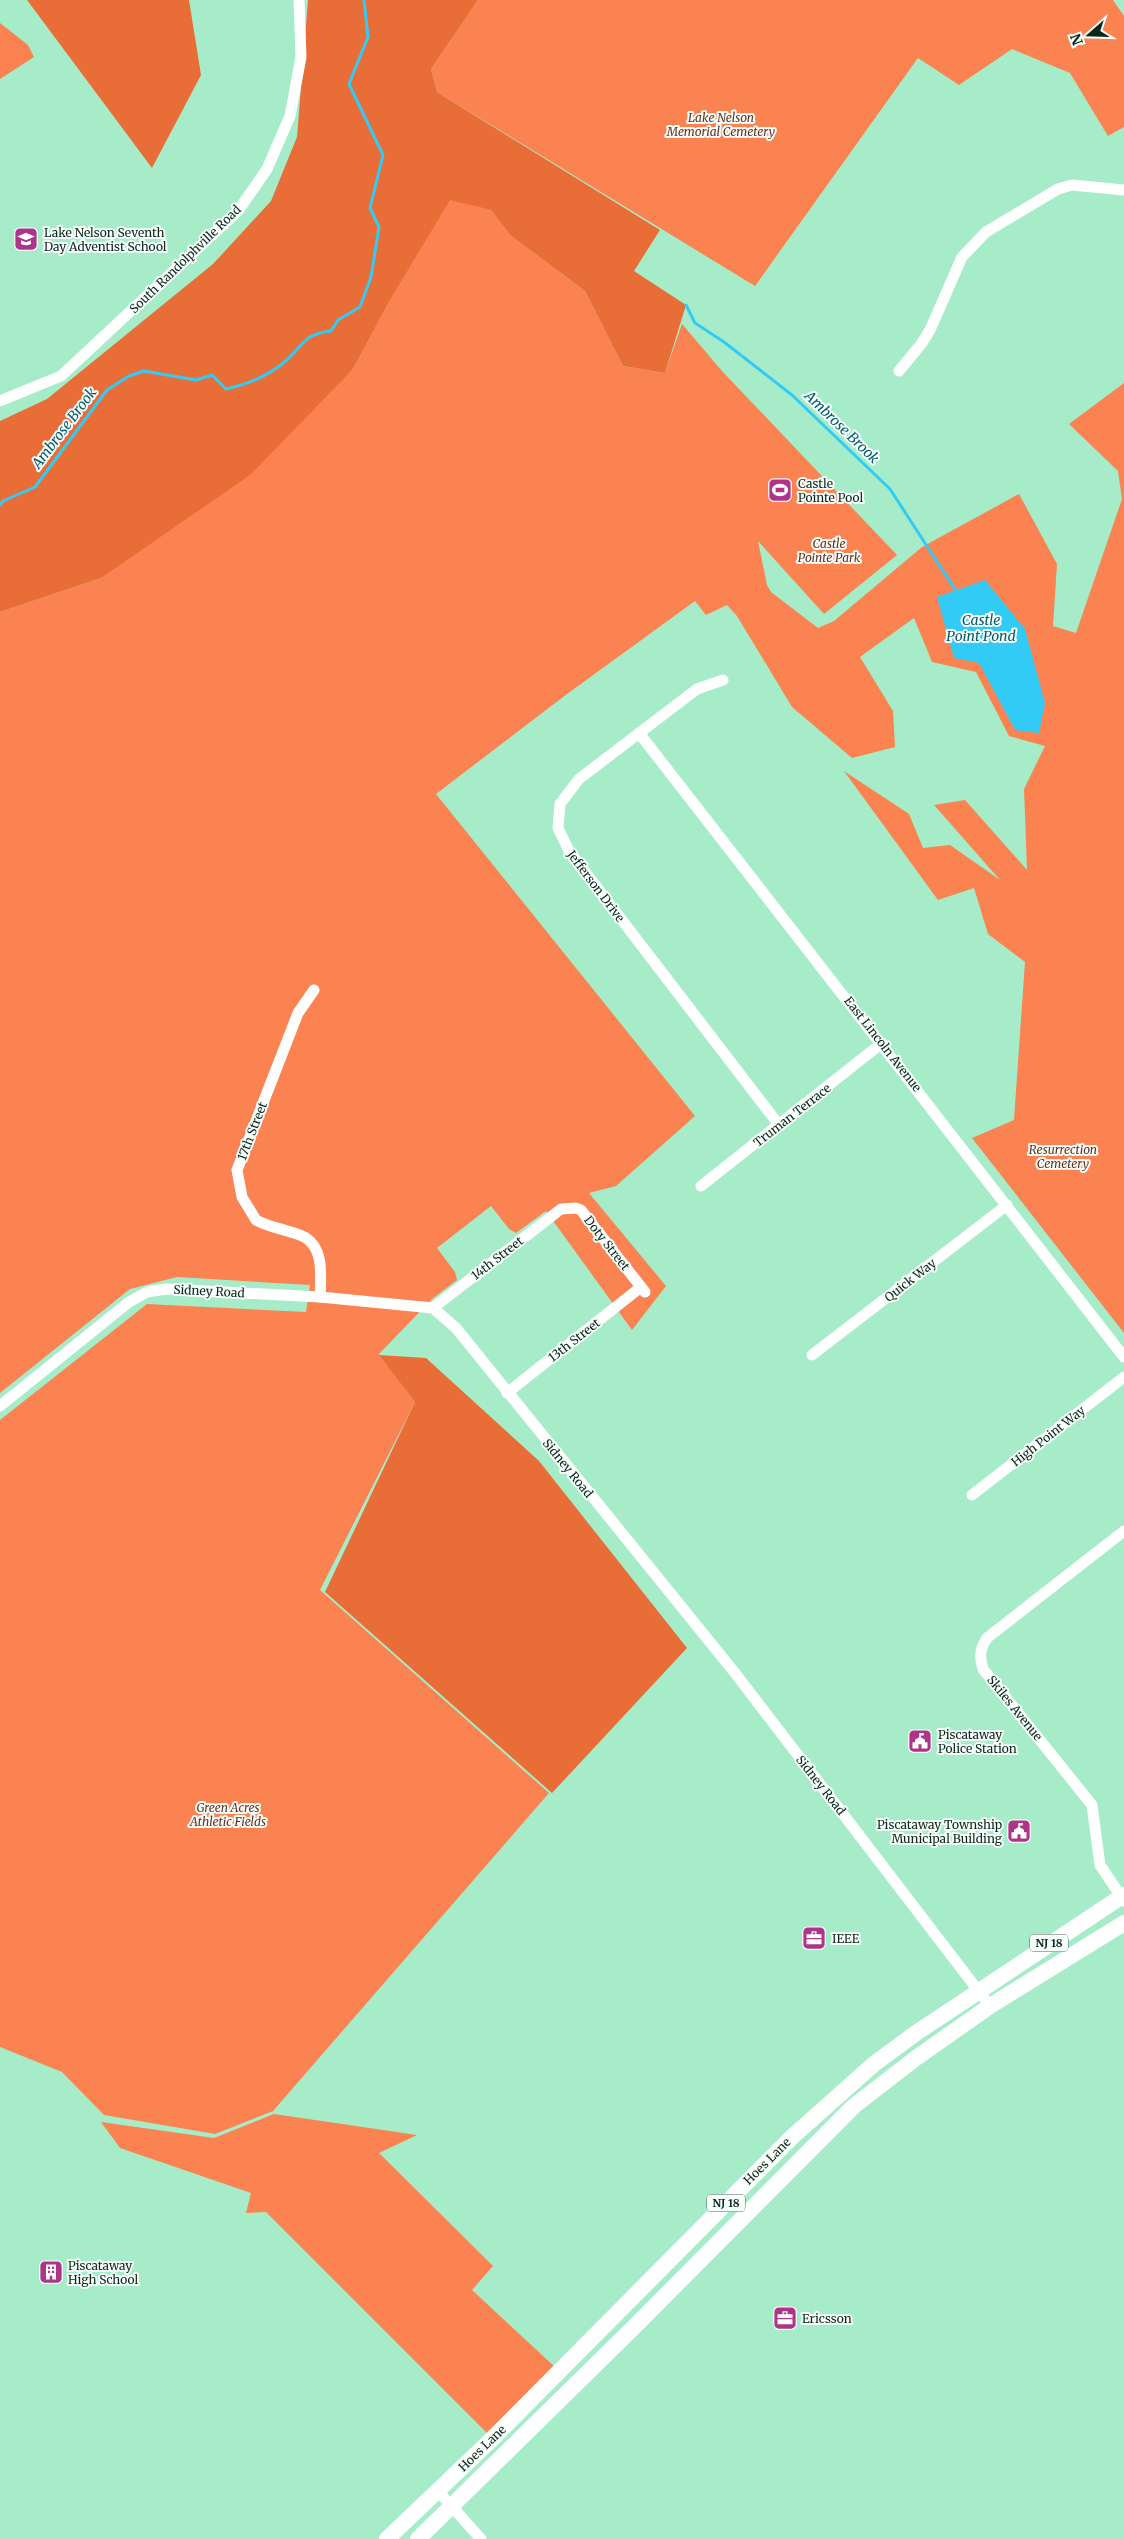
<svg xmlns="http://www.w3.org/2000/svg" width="1124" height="2539" font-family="Merriweather,serif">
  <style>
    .green { fill: #fb8251 }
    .forest { fill: #e96d37 }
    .water { fill: #32cbf6 }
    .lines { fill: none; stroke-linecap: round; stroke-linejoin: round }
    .stream { stroke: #32cbf6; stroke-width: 3 }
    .minor { stroke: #fff; stroke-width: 11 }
    .highway { stroke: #fff; stroke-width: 16 }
    .labels { text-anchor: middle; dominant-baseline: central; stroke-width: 4; stroke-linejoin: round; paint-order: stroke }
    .shield { fill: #f7fdfa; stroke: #52675e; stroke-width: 1 }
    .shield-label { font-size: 11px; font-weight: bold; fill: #0b271b }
    .park-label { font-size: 12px; font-style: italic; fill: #63311c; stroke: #f7fdfa }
    .poi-label { font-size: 12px; fill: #0b271b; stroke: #f7fdfa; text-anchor: start }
    .street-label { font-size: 12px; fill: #0b271b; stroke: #f7fdfa }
    .water-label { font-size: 14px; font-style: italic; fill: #025a70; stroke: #f7fdfa }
  </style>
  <rect width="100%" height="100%" fill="#a7ecc9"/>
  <!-- green -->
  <g class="green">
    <polygon points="478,0 1113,0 1124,16 1124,127 1108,136 1070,73 1012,49 959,85 918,58 755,286 437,92 431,69"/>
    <polygon points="0,23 28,45 34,57 0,79"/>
    <polygon points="450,199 491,210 510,235 585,291 623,366 665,373 682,324 722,371 897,555 824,614 758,541 767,585 771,592 818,628 834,621 922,547 1019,494 1057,564 1053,626 1076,633 1122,499 1118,471 1069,424 1124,383 1124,1333 972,1138 1014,1120 1025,962 988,934 974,888 938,900 844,771 909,814 923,848 950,845 1000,880 934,805 965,800 1027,870 1024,789 1045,746 1009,736 976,672 932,662 914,618 860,657 893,711 895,747 852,758 792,707 737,616 727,605 706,615 695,601 567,694 436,794 695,1116 616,1186 589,1193 666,1286 632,1330 546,1211 516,1233 509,1229 491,1206 437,1248 455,1272 457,1280 432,1299 379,1354 415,1402 320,1590 549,1793 273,2111 215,2134 104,2115 62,2072 0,2047 0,1420 147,1304 306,1312 310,1285 177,1277 130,1289 0,1393 0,612 101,578 353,369 389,302"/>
    <polygon points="274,2114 417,2135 379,2153 493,2266 472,2290 556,2368 488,2434 266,2212 246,2213 251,2193 120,2148 101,2122 214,2138"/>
  </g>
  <!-- forest -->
  <g class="forest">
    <polygon points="27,0 189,0 201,75 152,168"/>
    <polygon points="308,0 478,0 431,69 437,92 660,230 634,271 686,305 665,373 623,366 585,291 510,235 491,210 450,200 389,302 353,369 250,475 101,578 0,612 0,421 47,399 213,264 271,201 297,137"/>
    <polygon points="379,1355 426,1358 539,1461 687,1648 552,1793 325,1592 415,1402"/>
  </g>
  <!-- water -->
  <g class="water">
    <polygon points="786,481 790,489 775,498 770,490"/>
    <polygon points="985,580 1025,629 1045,703 1039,733 1015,730 979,663 954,658 937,597"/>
  </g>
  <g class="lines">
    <!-- stream -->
    <g class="stream">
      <polyline points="686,305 695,323 724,342 792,395 890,489 956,591"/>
      <path d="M 0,505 L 3,501 L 35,487 L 107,390 L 129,376 L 144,371 L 196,380 L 212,375 L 226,389 C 247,384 264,378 282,364 C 303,348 301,334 331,331 L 338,320 L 360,307 L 371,277 L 379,227 L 370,208 L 383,155 L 349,84 L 368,37 L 364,0"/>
    </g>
    <!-- minor -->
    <g class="minor">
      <polyline points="899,371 922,343 930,330 962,257 986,232 1058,189 1072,185 1124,190"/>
      <polyline points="0,401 61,376 238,211 267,169 290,116 301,57 299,0"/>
      <polyline points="723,680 697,689 579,779 560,804 558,828 569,851 779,1125"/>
      <polyline points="639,733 1124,1357"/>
      <path d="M 314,990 L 298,1013 L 237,1170 L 242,1197 L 256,1220 C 269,1227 283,1229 297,1234 C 325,1242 321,1274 320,1297"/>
      <polyline points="701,1186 882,1043"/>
      <polyline points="433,1308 561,1209 576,1208 581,1210 645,1292"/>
      <polyline points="812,1355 1007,1205"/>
      <polyline points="507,1393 641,1287"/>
      <polyline points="0,1406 129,1302 147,1292 166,1289 320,1297 433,1308 456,1328 735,1673 990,2006"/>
      <polyline points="972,1495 1124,1377"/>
      <path d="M 1124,1531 L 987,1638 C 980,1649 979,1656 983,1669 L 1092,1805 L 1100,1865 L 1124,1901"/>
      <polyline points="438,2491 481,2539"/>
    </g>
    <!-- highway -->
    <g class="highway">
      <polyline points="387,2539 493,2438 792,2137 874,2064 916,2033 1124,1895"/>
      <polyline points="418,2539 633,2328 854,2106 916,2058 990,2006 1124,1923"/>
    </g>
  </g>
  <!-- icons -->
  <defs>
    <g id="school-square" transform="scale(1.25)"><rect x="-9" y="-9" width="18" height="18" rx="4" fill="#ad3489" stroke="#f7fdfa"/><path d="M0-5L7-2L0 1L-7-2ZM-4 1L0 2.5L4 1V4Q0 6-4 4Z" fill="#fff"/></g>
    <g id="stadium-square" transform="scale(1.25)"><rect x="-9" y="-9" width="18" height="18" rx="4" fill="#ad3489" stroke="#f7fdfa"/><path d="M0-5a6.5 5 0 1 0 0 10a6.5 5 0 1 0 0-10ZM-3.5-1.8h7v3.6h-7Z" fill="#fff"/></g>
    <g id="civic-square" transform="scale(1.25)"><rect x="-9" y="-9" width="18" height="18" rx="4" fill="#ad3489" stroke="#f7fdfa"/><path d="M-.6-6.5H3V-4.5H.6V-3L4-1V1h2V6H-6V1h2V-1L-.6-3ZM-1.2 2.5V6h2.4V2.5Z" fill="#fff"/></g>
    <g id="office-square" transform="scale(1.25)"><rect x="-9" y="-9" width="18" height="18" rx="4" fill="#ad3489" stroke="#f7fdfa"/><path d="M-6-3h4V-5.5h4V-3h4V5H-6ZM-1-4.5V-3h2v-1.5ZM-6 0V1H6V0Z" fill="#fff"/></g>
    <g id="building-square" transform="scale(1.25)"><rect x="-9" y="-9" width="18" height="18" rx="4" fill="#ad3489" stroke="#f7fdfa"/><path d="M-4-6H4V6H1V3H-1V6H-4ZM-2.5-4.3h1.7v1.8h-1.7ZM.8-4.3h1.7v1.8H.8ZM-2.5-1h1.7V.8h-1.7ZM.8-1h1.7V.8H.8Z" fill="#fff"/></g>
  </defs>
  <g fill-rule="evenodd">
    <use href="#school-square" x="26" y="239"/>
    <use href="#stadium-square" x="780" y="490"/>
    <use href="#civic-square" x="920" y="1741"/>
    <use href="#civic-square" x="1019" y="1831"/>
    <use href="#office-square" x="814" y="1938"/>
    <use href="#building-square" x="51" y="2272"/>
    <use href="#office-square" x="785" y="2318"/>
  </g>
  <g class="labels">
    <!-- shield labels -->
    <g class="shield">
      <rect x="1030" y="1934.5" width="38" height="17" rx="4"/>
      <rect x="707" y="2194.5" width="38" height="17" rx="4"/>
    </g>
    <g class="shield-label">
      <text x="1049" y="1943">NJ 18</text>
      <text x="726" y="2203">NJ 18</text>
    </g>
    <!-- park labels -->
    <g class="park-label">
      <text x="721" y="117">Lake Nelson<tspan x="721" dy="14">Memorial Cemetery</tspan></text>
      <text x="829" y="543">Castle<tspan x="829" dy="14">Pointe Park</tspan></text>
      <text x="1063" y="1149">Resurrection<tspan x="1063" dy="14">Cemetery</tspan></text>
      <text x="228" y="1807">Green Acres<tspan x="228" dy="14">Athletic Fields</tspan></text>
    </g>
    <!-- poi labels -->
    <g class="poi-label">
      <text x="44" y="232">Lake Nelson Seventh<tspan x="44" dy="14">Day Adventist School</tspan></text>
      <text x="798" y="483">Castle<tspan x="798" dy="14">Pointe Pool</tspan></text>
      <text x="938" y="1734">Piscataway<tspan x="938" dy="14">Police Station</tspan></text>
      <text x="1002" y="1824" text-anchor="end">Piscataway Township<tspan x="1002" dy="14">Municipal Building</tspan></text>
      <text x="832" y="1938">IEEE</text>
      <text x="68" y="2265">Piscataway<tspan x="68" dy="14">High School</tspan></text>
      <text x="802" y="2318">Ericsson</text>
    </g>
    <!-- street labels -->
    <g class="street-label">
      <text transform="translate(185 259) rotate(-44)">South Randolphville Road</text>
      <text transform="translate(596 886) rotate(53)">Jefferson Drive</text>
      <text transform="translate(883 1044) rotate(52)">East Lincoln Avenue</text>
      <text transform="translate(792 1115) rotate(-38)">Truman Terrace</text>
      <text transform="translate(252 1131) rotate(-69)">17th Street</text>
      <text transform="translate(607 1243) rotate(52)">Doty Street</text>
      <text transform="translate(497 1258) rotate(-38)">14th Street</text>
      <text transform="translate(910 1280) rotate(-38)">Quick Way</text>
      <text transform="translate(209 1291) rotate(3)">Sidney Road</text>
      <text transform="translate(574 1340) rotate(-38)">13th Street</text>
      <text transform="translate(1048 1436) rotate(-38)">High Point Way</text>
      <text transform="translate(568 1468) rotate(51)">Sidney Road</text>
      <text transform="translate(1015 1708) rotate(51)">Skiles Avenue</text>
      <text transform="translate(821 1785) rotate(52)">Sidney Road</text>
      <text transform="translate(767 2161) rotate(-45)">Hoes Lane</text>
      <text transform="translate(482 2448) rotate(-44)">Hoes Lane</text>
    </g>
    <!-- water labels -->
    <g class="water-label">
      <text transform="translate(842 427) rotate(44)">Ambrose Brook</text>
      <text transform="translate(64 428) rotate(-53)">Ambrose Brook</text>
      <text x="981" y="620">Castle<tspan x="981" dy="16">Point Pond</tspan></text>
    </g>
  </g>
  <!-- north arrow -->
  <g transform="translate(1089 35) rotate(250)" stroke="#f7fdfa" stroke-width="4" paint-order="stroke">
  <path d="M0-4L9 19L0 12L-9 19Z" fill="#0b271b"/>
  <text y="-8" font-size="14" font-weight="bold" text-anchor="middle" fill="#0b271b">N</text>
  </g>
</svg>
